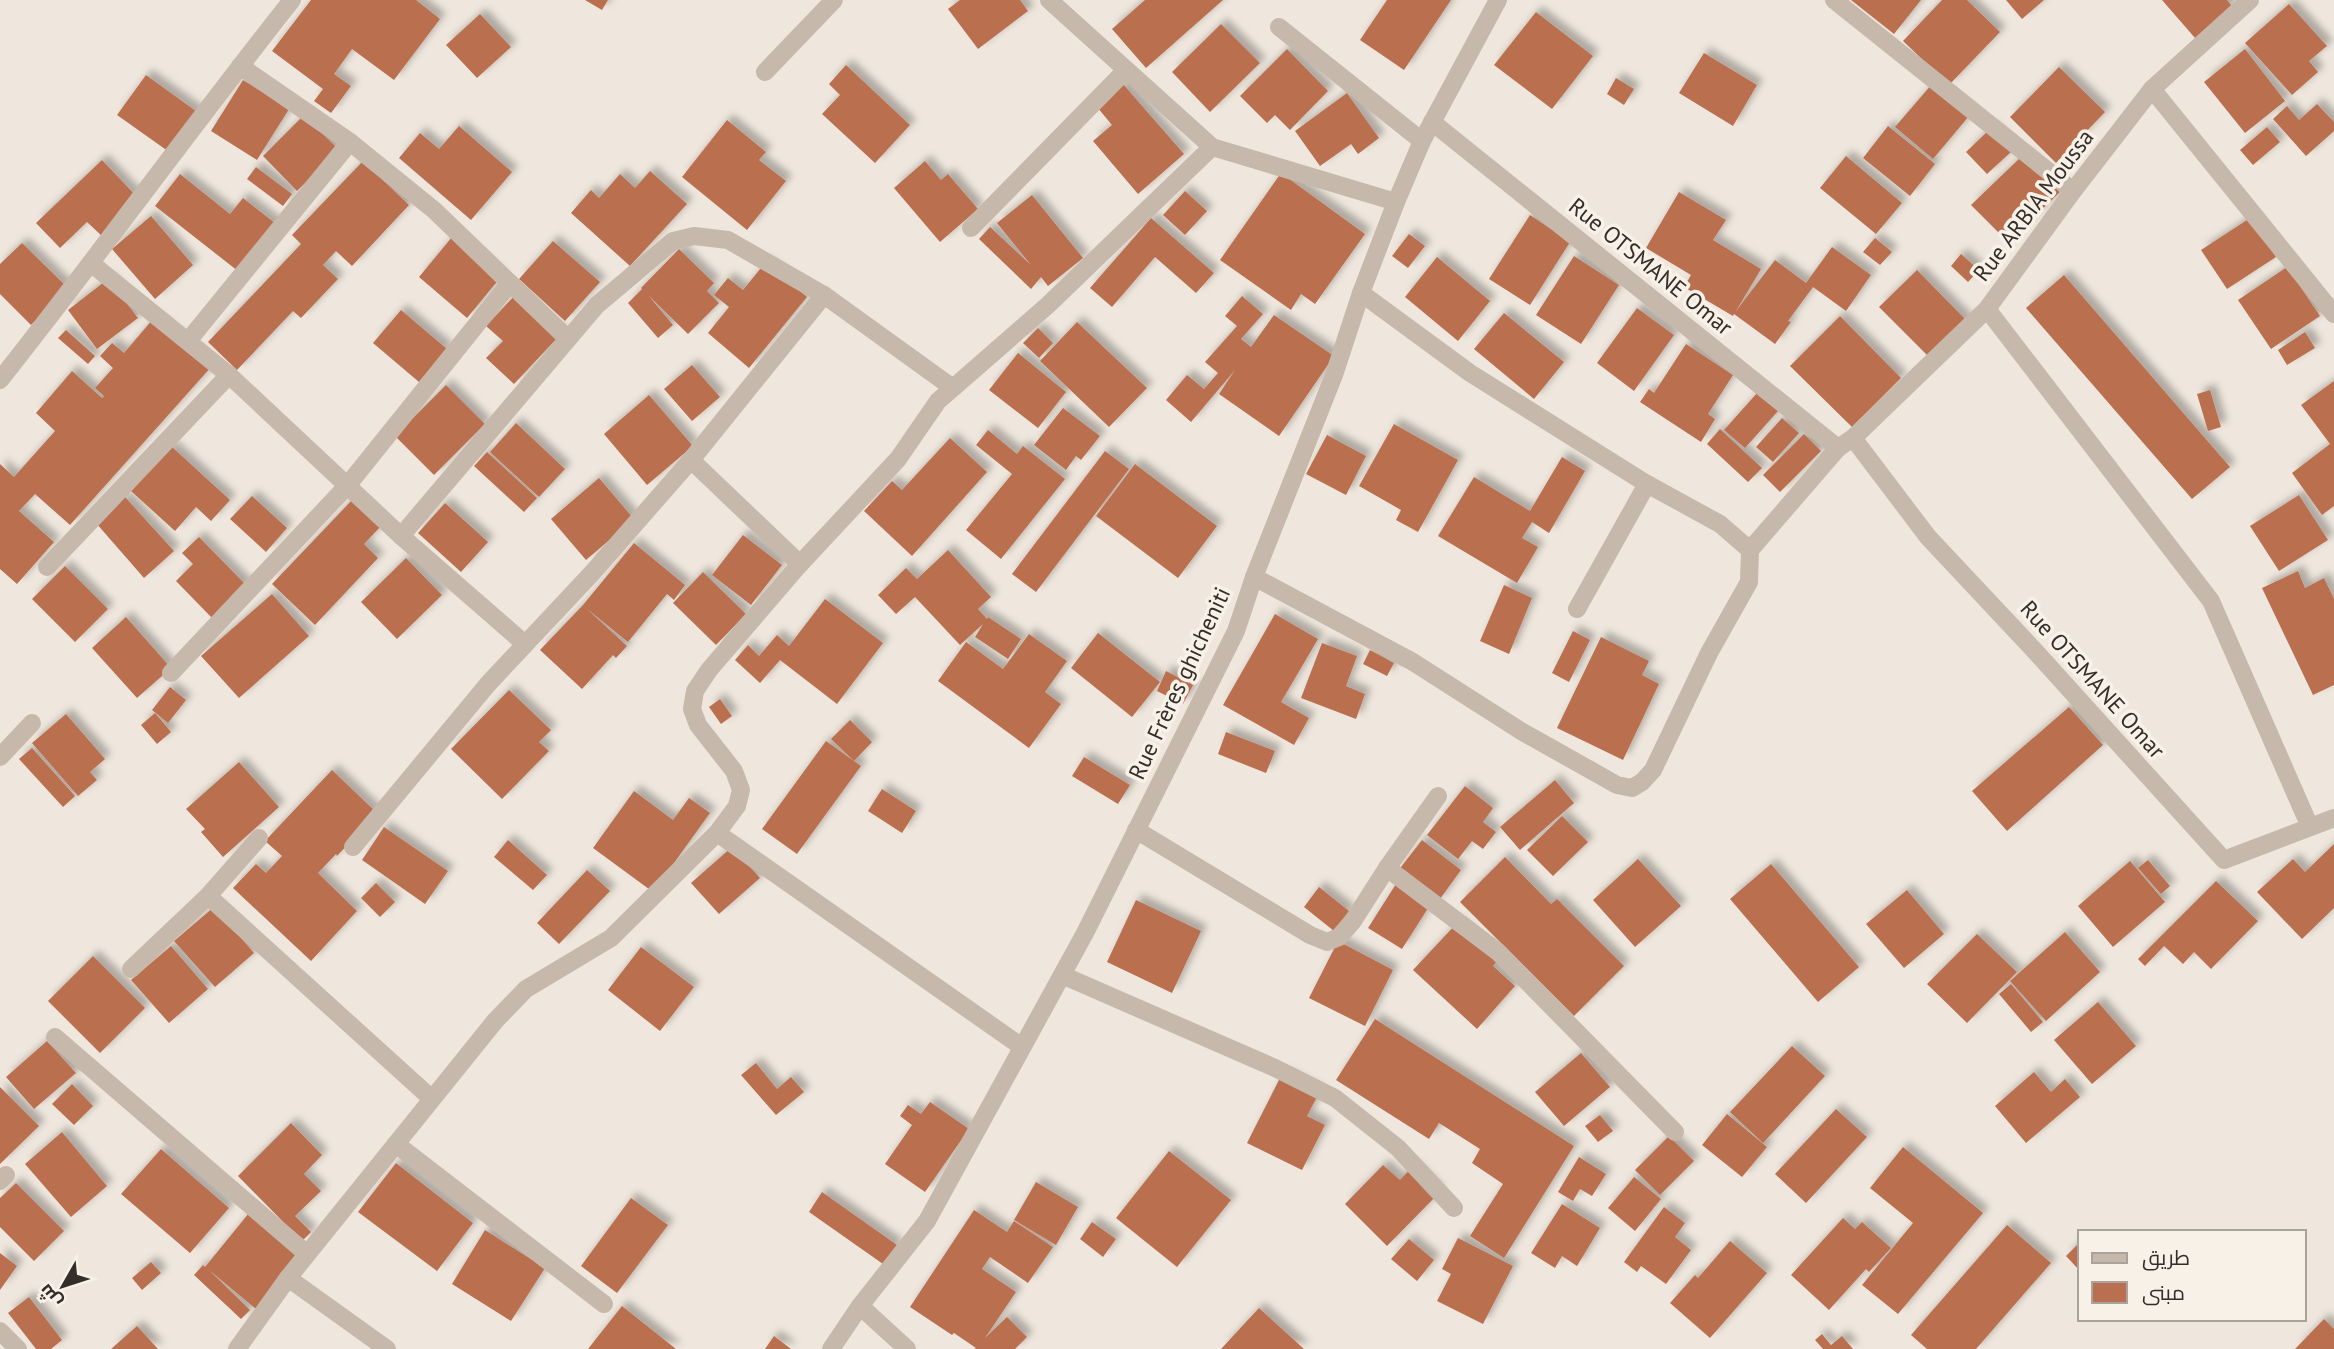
<svg xmlns="http://www.w3.org/2000/svg" width="2334" height="1349" font-family="'PT Sans',Cairo,sans-serif">
  <style>
    .building { fill: #ba6f50; filter: url(#shadow) }
    .lines { fill: none; stroke-linecap: round; stroke-linejoin: round }
    .minor { stroke: #c6b8aa; stroke-width: 18 }
    .labels { text-anchor: middle; dominant-baseline: central; stroke-width: 7; stroke-linejoin: round; paint-order: stroke }
    .street-label { font-size: 23px; fill: #342d29; stroke: #f8f1e8 }
  </style>
  <defs>
    <filter id="shadow"><feDropShadow dx="6" dy="-6" stdDeviation="3.5" flood-color="#0004"/></filter>
  </defs>
  <rect width="100%" height="100%" fill="#efe7dd"/>
  <!-- building -->
  <g class="building">
    <polygon points="311,0 416,0 440,19 394,80 352,49 334,74 351,86 331,113 314,101 323,89 272,51"/>
    <polygon points="585,0 608,0 602,10"/>
    <polygon points="960,0 1020,0 1028,11 978,49 948,9"/>
    <polygon points="1145,0 1223,0 1146,68 1112,29"/>
    <polygon points="1387,0 1451,0 1404,70 1360,40"/>
    <polygon points="1851,0 1921,0 1894,34"/>
    <polygon points="1942,0 1967,0 2000,32 1949,85 1903,41"/>
    <polygon points="2006,0 2044,0 2022,19"/>
    <polygon points="2162,0 2227,0 2232,6 2195,38"/>
    <polygon points="2289,4 2327,46 2309,61 2318,72 2292,95 2245,43"/>
    <polygon points="1536,12 1593,56 1552,109 1494,65"/>
    <polygon points="480,14 511,47 477,78 446,45"/>
    <polygon points="1221,24 1260,63 1210,112 1172,72"/>
    <polygon points="1287,49 1328,91 1290,130 1275,115 1267,123 1240,96"/>
    <polygon points="2245,49 2285,101 2245,133 2204,82"/>
    <polygon points="1704,53 1757,85 1733,126 1679,93"/>
    <polygon points="846,65 910,125 875,163 822,114 840,95 829,84"/>
    <polygon points="2059,67 2105,112 2056,163 2010,117"/>
    <polygon points="146,75 200,114 172,154 117,115"/>
    <polygon points="1616,78 1634,89 1624,105 1607,94"/>
    <polygon points="243,80 289,109 257,160 211,131"/>
    <polygon points="1123,84 1184,154 1138,194 1093,141 1112,125 1097,107"/>
    <polygon points="1932,84 1969,116 1933,159 1895,127"/>
    <polygon points="1347,93 1379,138 1358,154 1351,144 1320,166 1295,131"/>
    <polygon points="2317,104 2334,122 2334,131 2306,156 2273,119 2287,106 2299,120"/>
    <polygon points="304,115 339,150 297,191 263,156"/>
    <polygon points="727,120 766,152 759,160 786,181 747,230 682,177"/>
    <polygon points="459,126 512,172 471,220 399,158 420,133 439,149"/>
    <polygon points="1888,126 1935,164 1910,196 1863,158"/>
    <polygon points="2267,127 2280,142 2253,165 2240,150"/>
    <polygon points="1991,128 2012,151 1987,174 1966,152"/>
    <polygon points="2023,155 2060,192 2008,242 1971,205"/>
    <polygon points="1846,156 1902,203 1876,234 1820,188"/>
    <polygon points="102,160 141,201 103,237 87,222 60,248 36,223"/>
    <polygon points="363,161 409,205 352,266 336,251 323,265 338,279 301,318 293,311 237,370 208,342 301,244 292,235"/>
    <polygon points="925,161 941,180 948,174 978,209 940,242 894,188"/>
    <polygon points="256,167 292,194 283,206 247,179"/>
    <polygon points="650,171 687,204 630,266 571,213 591,190 599,198 620,174 635,188"/>
    <polygon points="1281,173 1365,234 1315,304 1301,294 1291,310 1220,260"/>
    <polygon points="180,174 230,214 243,198 280,227 243,275 155,206"/>
    <polygon points="1185,191 1207,211 1185,235 1163,215"/>
    <polygon points="1679,192 1726,220 1713,240 1761,269 1736,311 1775,260 1806,283 1832,247 1871,275 1846,311 1813,287 1788,321 1791,322 1775,344 1734,314 1733,316 1684,287 1691,275 1646,248"/>
    <polygon points="1032,195 1083,258 1048,286 1041,277 1031,289 979,239 990,227 1031,265 997,223"/>
    <polygon points="1530,215 1570,242 1530,305 1489,279"/>
    <polygon points="151,216 193,265 155,299 112,249"/>
    <polygon points="1151,218 1214,273 1196,293 1155,257 1112,307 1090,288"/>
    <polygon points="2250,218 2276,257 2227,289 2201,250"/>
    <polygon points="1409,234 1425,246 1408,268 1392,256"/>
    <polygon points="452,237 500,278 467,318 419,277"/>
    <polygon points="1875,238 1892,252 1880,265 1863,252"/>
    <polygon points="553,241 600,282 565,321 519,279"/>
    <polygon points="22,243 68,288 31,325 0,294 0,264"/>
    <polygon points="679,249 714,283 707,291 719,303 688,334 648,295 673,325 658,338 628,303 642,289 641,288"/>
    <polygon points="1961,254 1979,270 1968,282 1951,266"/>
    <polygon points="1574,256 1619,285 1581,344 1536,315"/>
    <polygon points="1437,257 1490,301 1458,341 1405,297"/>
    <polygon points="765,263 807,297 749,368 708,333 729,307 714,295 728,278 743,290"/>
    <polygon points="2287,267 2320,316 2271,349 2238,300"/>
    <polygon points="1917,270 1968,322 1930,358 1879,307"/>
    <polygon points="2064,275 2230,467 2192,499 2026,308"/>
    <polygon points="108,279 138,318 97,349 68,310"/>
    <polygon points="517,293 561,334 514,384 486,358 503,341 486,326"/>
    <polygon points="1242,296 1263,314 1241,339 1251,347 1274,315 1334,356 1279,436 1219,394 1235,370 1191,422 1166,400 1187,375 1204,389 1218,373 1205,362 1237,326 1225,316"/>
    <polygon points="1637,308 1674,335 1634,391 1597,363"/>
    <polygon points="401,310 447,349 419,382 373,343"/>
    <polygon points="1504,313 1564,362 1534,399 1474,349"/>
    <polygon points="1840,316 1901,378 1852,427 1790,366"/>
    <polygon points="153,319 212,366 70,525 35,494 19,511 54,542 17,584 0,569 0,464 14,477 55,431 36,413 72,371 102,398 104,396 95,388 113,368 100,356 112,343 124,353"/>
    <polygon points="1077,322 1147,388 1109,427 1040,361"/>
    <polygon points="1038,328 1053,343 1039,358 1023,343"/>
    <polygon points="66,330 95,356 88,364 58,338"/>
    <polygon points="2305,332 2315,348 2287,365 2278,350"/>
    <polygon points="1686,344 1733,375 1708,414 1715,419 1701,442 1640,402 1649,389 1654,393"/>
    <polygon points="1018,353 1066,392 1038,428 989,390"/>
    <polygon points="692,365 720,397 692,421 664,389"/>
    <polygon points="2334,381 2334,506 2322,515 2292,473 2330,444 2301,405"/>
    <polygon points="446,385 485,424 434,475 395,436"/>
    <polygon points="2210,390 2221,427 2208,431 2197,394"/>
    <polygon points="1758,392 1778,411 1745,448 1724,430"/>
    <polygon points="649,395 693,446 647,485 604,434"/>
    <polygon points="1063,408 1100,436 1081,460 1076,456 1066,470 1034,445"/>
    <polygon points="1782,418 1799,433 1773,462 1756,447"/>
    <polygon points="516,423 565,469 539,497 490,452"/>
    <polygon points="1394,424 1458,460 1418,532 1396,520 1401,510 1359,486"/>
    <polygon points="1720,429 1762,468 1748,482 1707,444"/>
    <polygon points="988,430 1017,454 1023,446 1065,479 1001,559 966,530 1012,474 976,445"/>
    <polygon points="1804,434 1821,451 1780,492 1763,475"/>
    <polygon points="1327,435 1366,456 1346,495 1306,474"/>
    <polygon points="950,438 987,472 912,556 864,511 892,481 902,490"/>
    <polygon points="171,446 230,500 211,521 196,507 175,531 131,491"/>
    <polygon points="1105,451 1129,469 1036,592 1012,574"/>
    <polygon points="487,452 537,498 524,512 474,466"/>
    <polygon points="1562,457 1585,471 1549,533 1532,522 1522,538 1538,547 1517,583 1438,536 1474,477 1530,511"/>
    <polygon points="1135,464 1217,526 1178,578 1096,516"/>
    <polygon points="599,478 634,519 586,560 551,519"/>
    <polygon points="2299,495 2328,540 2279,571 2250,526"/>
    <polygon points="252,496 287,528 266,552 230,519"/>
    <polygon points="125,497 174,551 144,578 96,523"/>
    <polygon points="353,499 381,526 364,544 378,558 315,625 272,584"/>
    <polygon points="445,503 488,542 461,572 418,533"/>
    <polygon points="743,535 782,565 751,605 712,575"/>
    <polygon points="199,537 247,586 213,619 176,581 193,564 182,553"/>
    <polygon points="634,543 685,585 674,600 667,594 628,642 586,608 627,646 616,658 613,655 582,689 540,650 583,605"/>
    <polygon points="948,550 991,597 978,609 987,619 988,617 1021,639 1008,659 975,637 983,624 960,645 915,597 896,614 878,595 906,568 917,579"/>
    <polygon points="406,558 442,595 397,639 361,602"/>
    <polygon points="65,566 108,609 75,642 32,599"/>
    <polygon points="2298,571 2305,588 2324,578 2334,599 2334,685 2313,695 2262,588"/>
    <polygon points="703,572 746,614 716,645 673,603"/>
    <polygon points="1504,585 1532,598 1509,654 1480,641"/>
    <polygon points="272,594 309,636 239,698 201,656"/>
    <polygon points="825,599 883,643 837,704 780,660 760,683 735,660 748,645 759,656 777,635 789,646"/>
    <polygon points="1275,614 1318,639 1281,702 1309,718 1294,745 1223,705"/>
    <polygon points="126,617 171,668 137,698 92,648"/>
    <polygon points="1573,631 1590,640 1569,682 1552,673"/>
    <polygon points="1098,633 1160,682 1132,717 1071,668"/>
    <polygon points="1029,634 1067,661 1045,692 1061,704 1029,748 938,681 966,642 1003,669"/>
    <polygon points="1601,637 1649,661 1642,675 1659,684 1623,760 1557,728"/>
    <polygon points="1322,643 1357,656 1346,686 1365,694 1356,719 1301,698"/>
    <polygon points="1370,650 1394,663 1387,676 1363,664"/>
    <polygon points="1166,671 1193,685 1183,704 1157,691"/>
    <polygon points="170,687 186,700 168,723 152,710"/>
    <polygon points="509,690 551,730 539,742 549,751 502,799 451,749"/>
    <polygon points="720,699 732,716 721,724 709,707"/>
    <polygon points="2069,707 2103,745 2007,831 1972,791"/>
    <polygon points="155,713 171,732 157,744 141,725"/>
    <polygon points="66,714 105,759 90,772 97,780 78,796 32,743"/>
    <polygon points="850,720 872,742 854,761 831,739"/>
    <polygon points="1226,732 1275,751 1266,773 1218,754"/>
    <polygon points="826,741 861,766 797,854 762,829"/>
    <polygon points="32,748 75,796 63,807 19,759"/>
    <polygon points="1084,757 1130,785 1118,804 1072,776"/>
    <polygon points="239,762 279,807 223,857 201,832 205,829 186,809"/>
    <polygon points="332,770 377,813 337,856 336,854 318,873 357,911 311,961 233,888 256,864 266,873 282,856 265,841"/>
    <polygon points="1555,780 1574,803 1520,850 1500,827"/>
    <polygon points="1465,786 1493,808 1483,822 1496,832 1483,849 1472,841 1458,859 1427,835"/>
    <polygon points="882,789 916,811 902,833 868,811"/>
    <polygon points="634,791 673,820 689,798 710,813 653,892 593,848"/>
    <polygon points="1562,816 1588,842 1553,876 1527,850"/>
    <polygon points="384,827 448,871 425,904 362,860"/>
    <polygon points="508,840 547,875 533,890 494,857"/>
    <polygon points="1422,840 1461,870 1437,903 1397,872"/>
    <polygon points="2334,844 2334,908 2302,939 2257,892 2293,859 2305,872"/>
    <polygon points="732,847 760,878 719,914 691,883"/>
    <polygon points="1505,857 1551,904 1557,899 1624,966 1574,1016 1460,902"/>
    <polygon points="1638,859 1681,906 1635,947 1593,900"/>
    <polygon points="2148,860 2170,886 2161,894 2138,868"/>
    <polygon points="2130,861 2165,902 2113,947 2078,906"/>
    <polygon points="1771,864 1859,967 1818,1002 1730,899"/>
    <polygon points="587,870 610,891 559,944 537,923"/>
    <polygon points="2216,881 2258,921 2211,969 2194,952 2183,964 2164,946 2145,966 2138,959"/>
    <polygon points="376,883 395,902 380,917 361,898"/>
    <polygon points="1396,884 1430,905 1402,949 1368,928"/>
    <polygon points="1319,887 1349,911 1334,931 1304,907"/>
    <polygon points="1907,890 1944,934 1904,968 1866,924"/>
    <polygon points="1136,900 1201,931 1172,993 1107,962"/>
    <polygon points="214,907 254,953 215,987 174,941"/>
    <polygon points="1457,923 1498,960 1493,966 1515,986 1477,1029 1413,970"/>
    <polygon points="2065,932 2100,972 2046,1021 2010,981"/>
    <polygon points="1977,934 2017,972 1967,1023 1927,984"/>
    <polygon points="1338,941 1393,970 1365,1026 1309,998"/>
    <polygon points="171,946 208,989 169,1023 131,980"/>
    <polygon points="641,947 694,987 660,1031 608,990"/>
    <polygon points="93,956 145,1008 100,1053 48,1001"/>
    <polygon points="2011,984 2043,1022 2031,1032 1999,994"/>
    <polygon points="2098,1002 2136,1046 2092,1084 2054,1040"/>
    <polygon points="1375,1019 1574,1146 1504,1258 1470,1236 1503,1184 1472,1163 1480,1149 1439,1123 1429,1139 1336,1080"/>
    <polygon points="47,1041 76,1073 34,1109 6,1077"/>
    <polygon points="1792,1046 1825,1076 1763,1143 1730,1112"/>
    <polygon points="1581,1053 1610,1087 1564,1126 1535,1092"/>
    <polygon points="756,1063 777,1089 791,1077 804,1092 776,1115 741,1075"/>
    <polygon points="2034,1072 2051,1092 2065,1079 2080,1097 2026,1143 1995,1106"/>
    <polygon points="1282,1074 1319,1093 1307,1116 1325,1125 1302,1170 1247,1143"/>
    <polygon points="72,1084 93,1106 74,1125 52,1104"/>
    <polygon points="0,1087 39,1126 0,1164"/>
    <polygon points="930,1102 969,1129 925,1192 885,1164 912,1125 900,1116 908,1105 921,1114"/>
    <polygon points="1836,1109 1867,1137 1806,1203 1775,1174"/>
    <polygon points="1727,1114 1767,1147 1742,1177 1702,1145"/>
    <polygon points="1600,1115 1613,1131 1598,1142 1585,1126"/>
    <polygon points="291,1123 322,1155 304,1174 321,1191 295,1216 311,1232 302,1241 238,1176"/>
    <polygon points="62,1132 107,1186 71,1217 25,1164"/>
    <polygon points="1669,1136 1694,1161 1660,1195 1635,1170"/>
    <polygon points="1903,1147 1983,1213 1898,1314 1862,1285 1913,1223 1870,1188"/>
    <polygon points="161,1149 229,1208 190,1253 121,1194"/>
    <polygon points="1169,1151 1231,1200 1177,1267 1116,1218"/>
    <polygon points="1579,1157 1606,1174 1592,1196 1580,1189 1573,1201 1558,1192"/>
    <polygon points="396,1163 473,1223 437,1271 358,1212"/>
    <polygon points="1383,1165 1400,1180 1412,1167 1439,1193 1387,1246 1345,1204"/>
    <polygon points="1634,1177 1661,1199 1635,1231 1608,1208"/>
    <polygon points="1036,1182 1078,1207 1056,1245 1014,1220"/>
    <polygon points="16,1183 64,1231 34,1261 0,1227 0,1198"/>
    <polygon points="822,1192 897,1245 883,1264 809,1212"/>
    <polygon points="631,1198 668,1225 617,1293 581,1266"/>
    <polygon points="1562,1204 1600,1228 1577,1266 1562,1256 1555,1268 1531,1253"/>
    <polygon points="1664,1207 1685,1223 1675,1237 1691,1250 1666,1284 1641,1266 1637,1272 1624,1262"/>
    <polygon points="974,1210 1007,1232 1014,1221 1053,1247 1028,1283 990,1257 982,1269 1016,1292 985,1338 1007,1317 1027,1337 1015,1349 974,1349 976,1348 954,1333 952,1335 910,1307"/>
    <polygon points="249,1213 300,1254 256,1309 209,1270 250,1310 241,1319 194,1275 203,1265 205,1267"/>
    <polygon points="1843,1218 1855,1229 1862,1222 1891,1248 1869,1272 1866,1269 1829,1310 1791,1275"/>
    <polygon points="1092,1222 1116,1239 1103,1257 1080,1239"/>
    <polygon points="2007,1225 2051,1263 1976,1349 1927,1349 1911,1335"/>
    <polygon points="485,1230 545,1268 511,1321 452,1284"/>
    <polygon points="1458,1238 1513,1266 1483,1324 1437,1301 1451,1274 1442,1269"/>
    <polygon points="1409,1239 1434,1260 1417,1281 1391,1259"/>
    <polygon points="1730,1241 1767,1273 1710,1338 1670,1303 1695,1275 1698,1278"/>
    <polygon points="2080,1242 2080,1271 2066,1256"/>
    <polygon points="0,1253 17,1266 0,1290"/>
    <polygon points="151,1262 161,1273 142,1290 132,1278"/>
    <polygon points="29,1297 62,1340 51,1349 36,1349 8,1313"/>
    <polygon points="622,1306 676,1349 588,1349"/>
    <polygon points="1259,1308 1304,1349 1221,1349"/>
    <polygon points="2324,1319 2334,1329 2334,1349 2295,1349"/>
    <polygon points="137,1326 158,1349 111,1349"/>
    <polygon points="1822,1334 1831,1345 1842,1336 1853,1349 1823,1349 1815,1340"/>
    <polygon points="774,1336 791,1349 765,1349"/>
  </g>
  <g class="lines">
    <!-- minor -->
    <g class="minor">
      <polyline points="1049,0 1212,147 1396,202"/>
      <polyline points="1834,0 2073,191"/>
      <polyline points="1279,27 1422,141"/>
      <polyline points="240,66 350,142 434,210 568,339"/>
      <polyline points="765,72 834,0"/>
      <polyline points="2152,89 2334,314"/>
      <polyline points="1432,122 1838,448"/>
      <polyline points="971,228 1126,70"/>
      <polyline points="92,264 229,375 401,536 525,644"/>
      <polyline points="1361,293 1470,373 1647,484"/>
      <polyline points="1987,309 2211,601 2310,827"/>
      <polyline points="188,341 350,142"/>
      <path d="M 0,380 C 99,255 193,125 292,0"/>
      <polyline points="1853,438 1928,537 2034,650 2224,860 2334,818"/>
      <polyline points="691,460 800,564"/>
      <polyline points="401,536 597,305 673,241 694,236 728,240 824,295 953,388"/>
      <polyline points="1750,550 1838,448 1853,438 1987,309 2073,191 2152,89 2250,0"/>
      <polyline points="47,567 229,375"/>
      <polyline points="1254,577 1413,662 1521,731 1617,785 1632,788 1642,782 1653,770 1709,653 1749,582 1750,550 1720,524 1647,484 1577,609"/>
      <polyline points="171,673 347,486 510,283"/>
      <polyline points="0,757 32,723"/>
      <polyline points="1136,830 1310,935 1327,942 1339,937 1353,921 1387,868 1438,796"/>
      <polyline points="259,838 208,896 432,1099"/>
      <polyline points="353,847 488,684 593,572 691,460 824,295"/>
      <polyline points="1387,868 1498,952 1675,1132"/>
      <polyline points="131,969 208,896"/>
      <polyline points="1062,975 1275,1068 1335,1098 1398,1148 1454,1208"/>
      <polyline points="55,1037 307,1254"/>
      <polyline points="1022,1047 717,833 737,806 741,790 734,771 698,725 692,709 695,691 709,670 800,564 898,459 938,401 1048,305 1212,147"/>
      <polyline points="396,1144 604,1304"/>
      <polyline points="0,1181 6,1175"/>
      <polyline points="288,1278 387,1349"/>
      <polyline points="860,1306 907,1349"/>
      <polyline points="0,1331 18,1349"/>
      <polyline points="237,1349 288,1278 495,1021 526,989 611,938 717,833"/>
      <polyline points="831,1349 860,1306 927,1221 1085,933 1236,631 1254,577 1334,375 1361,293 1396,202 1422,141 1498,0"/>
    </g>
  </g>
  <g class="labels">
    <!-- street labels -->
    <g class="street-label">
      <text transform="translate(2033 205) rotate(-53)">Rue ARBIA Moussa</text>
      <text transform="translate(1651 266) rotate(39)">Rue OTSMANE Omar</text>
      <text transform="translate(2093 679) rotate(48)">Rue OTSMANE Omar</text>
      <text transform="translate(1179 683) rotate(-65)">Rue Frères ghicheniti</text>
    </g>
  </g>
  <!-- legend -->
  <rect x="2078" y="1230" width="228" height="91" fill="#f8f1e8" stroke="#aaa39c" stroke-width="2"/>
  <rect x="2092" y="1253" width="35" height="10" fill="#c6b8aa" stroke="#aaa39c" stroke-width="2"/>
  <text x="2142" y="1265" font-size="21" fill="#342d29">طريق</text>
  <rect x="2092" y="1282" width="35" height="21" fill="#ba6f50" stroke="#aaa39c" stroke-width="2"/>
  <text x="2142" y="1300" font-size="21" fill="#342d29">مبنى</text>
  <!-- north arrow -->
  <g transform="translate(63 1286) rotate(231)" stroke="#f8f1e8" stroke-width="5" paint-order="stroke">
  <path d="M0-5L12 26L0 18L-12 26Z" fill="#342d29"/>
  <text y="-10" font-size="19" font-weight="bold" text-anchor="middle" fill="#342d29">ش</text>
  </g>
</svg>
